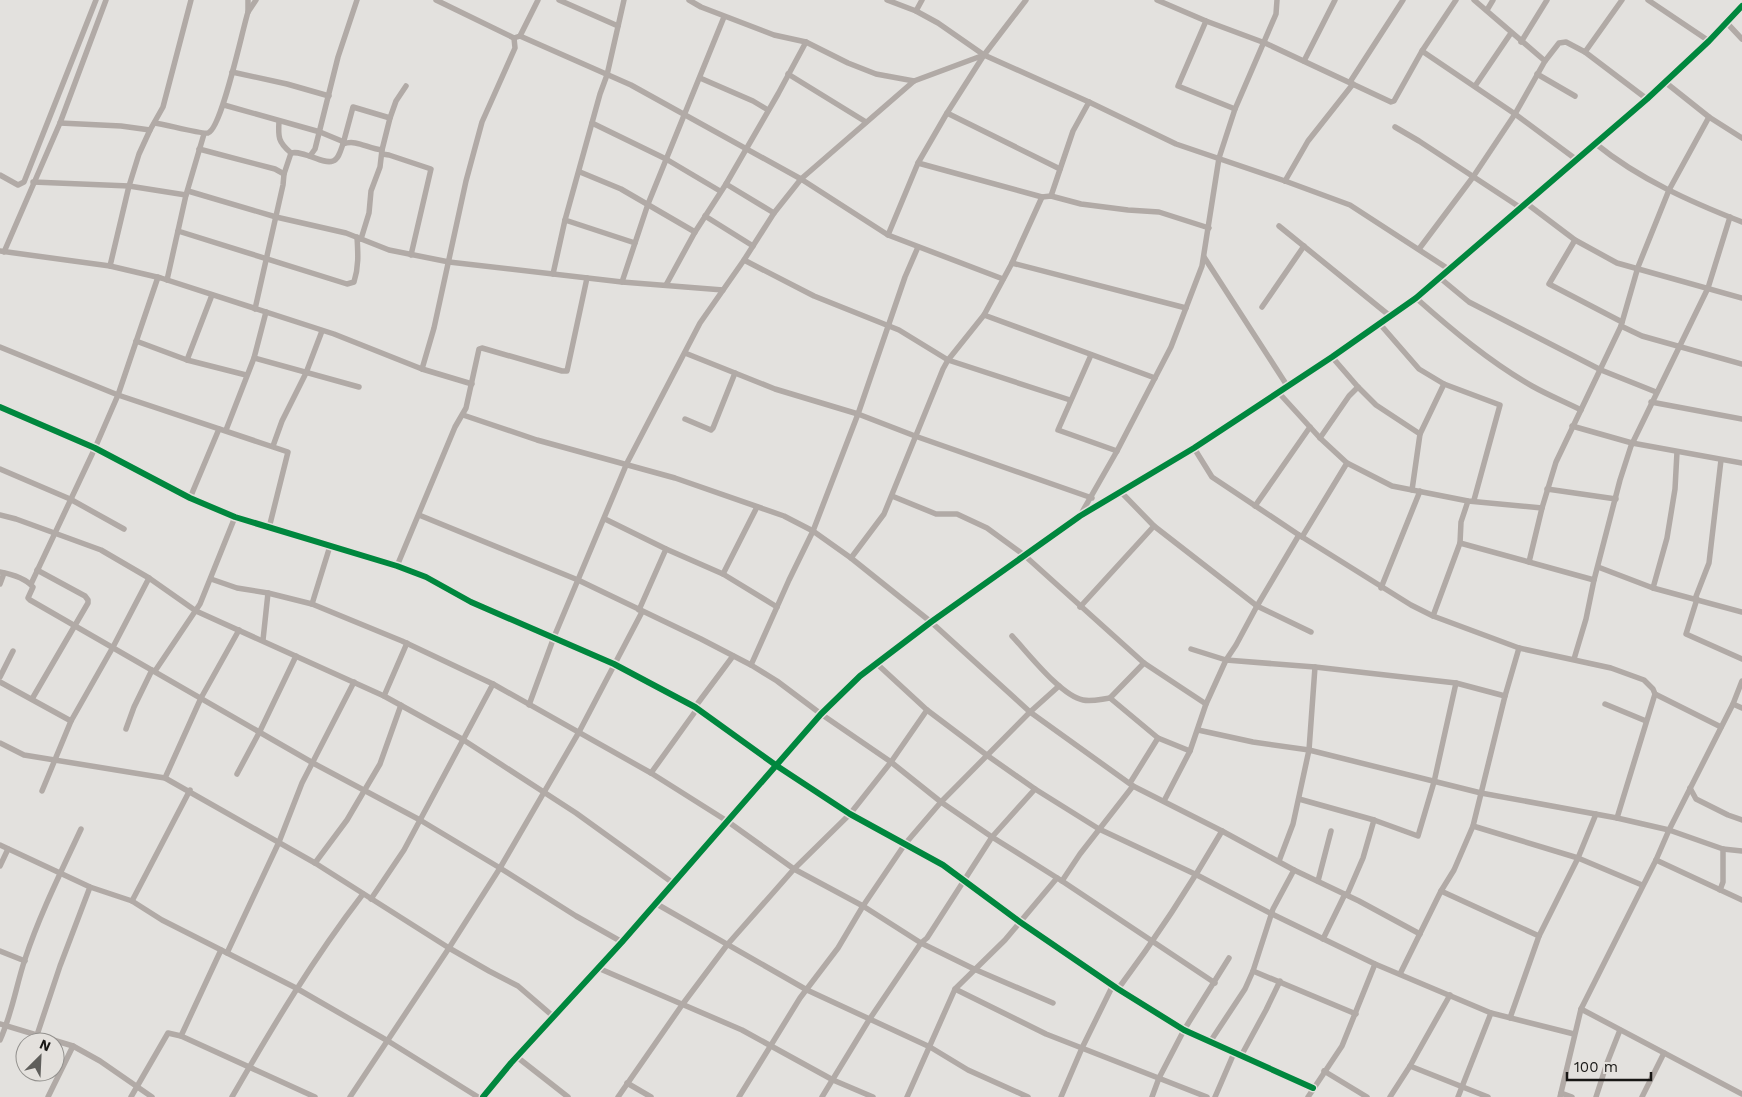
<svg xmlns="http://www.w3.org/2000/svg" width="1742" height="1097" font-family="'Work Sans',sans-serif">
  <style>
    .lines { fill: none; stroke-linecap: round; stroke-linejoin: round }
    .minor { stroke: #b1aaa6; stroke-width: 5.5 }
    .tertiary { stroke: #b1aaa6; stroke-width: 7 }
    .cycleway-casing { stroke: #e4e1dd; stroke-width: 9 }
    .cycleway { stroke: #00873e; stroke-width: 6 }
  </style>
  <rect width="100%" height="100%" fill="#e3e1de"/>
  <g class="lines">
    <!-- minor -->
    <g class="minor">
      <polyline points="248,0 248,12"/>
      <polyline points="436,0 514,38 520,36 631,85 801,179 888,235 1003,279"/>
      <polyline points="559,0 618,26"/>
      <polyline points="689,0 701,7 774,35 806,42 848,63 876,74 914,81"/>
      <polyline points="887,0 916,11 938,23 984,55 1089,102 1176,144 1285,181 1350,205 1450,270"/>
      <polyline points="1157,0 1206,21 1265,43 1391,102 1394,101 1422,51 1456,0"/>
      <polyline points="1474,0 1545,61 1559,43 1566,42 1585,52 1647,99"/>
      <polyline points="1648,0 1709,41"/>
      <polyline points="1487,10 1493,0"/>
      <polyline points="916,11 922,0"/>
      <polyline points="1206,21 1178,86 1235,109"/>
      <polyline points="1727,23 1742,39"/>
      <polyline points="520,36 538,0"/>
      <polyline points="1521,42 1547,0"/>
      <polyline points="1422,51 1515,114 1577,160"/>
      <polyline points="1585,52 1622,0"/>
      <polyline points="1304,61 1335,0"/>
      <polyline points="232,72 287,84 329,96"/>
      <polyline points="788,74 866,122"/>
      <polyline points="1537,74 1575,96"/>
      <polyline points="700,78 753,101 768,110"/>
      <polyline points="1350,82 1403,0"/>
      <polyline points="1665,82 1709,117 1742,138"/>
      <polyline points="1475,86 1511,33"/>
      <polyline points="224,105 320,132 344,142"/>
      <polyline points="947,113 1060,169"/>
      <path d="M 279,121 C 278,137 278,142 291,153 C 304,150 323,165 333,161 C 339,159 341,149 343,144 C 357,139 368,149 382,150"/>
      <polyline points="60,123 121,126 150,130"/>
      <path d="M 155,123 C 164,124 204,135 208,133 C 222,128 242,31 248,12 L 256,0"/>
      <polyline points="592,123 666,159 720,191"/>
      <polyline points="1395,127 1419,141 1521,208"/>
      <polyline points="343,144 353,107 390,118"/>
      <path d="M 1596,144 C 1639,179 1691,202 1742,222"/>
      <polyline points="199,149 275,169 284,174"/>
      <polyline points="382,154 389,155 431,169 411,255"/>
      <polyline points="310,156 315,149 338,57 357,0"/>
      <polyline points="918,163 1042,197 1051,196 1081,204 1128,210 1159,212 1209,228"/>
      <polyline points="580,172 621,189 695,232"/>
      <polyline points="0,175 18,185 24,182 96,0"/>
      <polyline points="1285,181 1308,141 1353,84"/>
      <polyline points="33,182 129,186 186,195"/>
      <polyline points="726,184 774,213"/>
      <polyline points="188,191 276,217 346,233 389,250 449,262 622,282 723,290"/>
      <polyline points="1051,196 1073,131 1089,102"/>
      <polyline points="1526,203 1575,240 1617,263 1742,298"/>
      <polyline points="705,216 753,246"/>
      <polyline points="565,220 635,243"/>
      <polyline points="1279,226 1390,316"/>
      <path d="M 178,231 L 347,284 L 354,282 C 359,266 358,253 357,237"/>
      <polyline points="888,235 918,163 947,113 984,55 1026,0"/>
      <polyline points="361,239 369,213 371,191 380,167 382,150 390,118 396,101 406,86"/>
      <polyline points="1575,240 1549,284 1622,322"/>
      <polyline points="1419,249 1473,177 1515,114 1545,61"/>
      <polyline points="0,251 110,266 161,278 334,334 422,369 472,384"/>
      <polyline points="4,252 60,123 106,0"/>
      <polyline points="1204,257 1288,387"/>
      <polyline points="744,260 814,296 899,330 948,360 1070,400"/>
      <polyline points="1012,263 1186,308"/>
      <polyline points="110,266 129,186 139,154 150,130 163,107 191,0"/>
      <polyline points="553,274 565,220 600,94 607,75 624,0"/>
      <polyline points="1440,278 1469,302 1601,370 1656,392"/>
      <polyline points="167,280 186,195 204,134"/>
      <polyline points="622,282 648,204 724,17"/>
      <polyline points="666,285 695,232 726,184 778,94 806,42"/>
      <path d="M 1416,298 C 1452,330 1490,362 1532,386 C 1548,395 1565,402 1581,410"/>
      <polyline points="1262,307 1304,246"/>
      <polyline points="255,309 283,185 284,174 291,153"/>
      <polyline points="984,315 1155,378"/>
      <polyline points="1379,323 1419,369 1444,384 1500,405 1474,500"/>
      <polyline points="1621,326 1642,336 1742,364"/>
      <polyline points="136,341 187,360 246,375"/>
      <polyline points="0,347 118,395 288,452 269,528"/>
      <polyline points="685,353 775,389 858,414 915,436 1092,498"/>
      <polyline points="1091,355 1058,430 1117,451"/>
      <polyline points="1332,357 1358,387 1376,405 1420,434"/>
      <polyline points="254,358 359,387"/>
      <polyline points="187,360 212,295"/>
      <polyline points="422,369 434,328 466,181 482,122 515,48 514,38"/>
      <polyline points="1279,393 1320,438 1347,463 1392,486 1468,501 1542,508"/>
      <polyline points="1651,402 1742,419"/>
      <polyline points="0,407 95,448 190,498 235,517 397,566 426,577 471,602 614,664 695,707 777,766 850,814 943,865 1020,922 1118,989 1184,1030 1313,1088"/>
      <polyline points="463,415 537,440 675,478 784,516 813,531 851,558 931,622 1030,712 1133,786 1222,831 1294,870 1359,901 1420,934"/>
      <polyline points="685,419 711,430 713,428 735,373"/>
      <polyline points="1572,426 1632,443 1742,463"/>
      <polyline points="226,430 254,358 266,312"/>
      <polyline points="1320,438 1349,396 1358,387"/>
      <polyline points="273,446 282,421 306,373 322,331"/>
      <polyline points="1194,448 1212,477 1299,535 1411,605 1433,616 1519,648 1611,668 1644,680 1653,689 1655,694 1721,727"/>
      <polyline points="0,469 70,499 124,529"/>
      <polyline points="1547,489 1616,499"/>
      <polyline points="1412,490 1420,434 1444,384"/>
      <polyline points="1120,491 1154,526 1257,606 1311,632"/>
      <polyline points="892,496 936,514 957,514 987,528 1024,555 1144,663 1206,704"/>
      <polyline points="190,498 219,429"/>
      <polyline points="1255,506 1310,427"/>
      <polyline points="1081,514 1117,451 1171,347 1202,266 1219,158 1235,109 1276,14 1277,0"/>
      <polyline points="0,515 16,519 101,550 149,578 196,611 384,696 462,739 576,813 673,883"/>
      <polyline points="419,515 578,580 701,639 751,665 777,681 821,714 891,762 941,802 992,837 1035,789"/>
      <polyline points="605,519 666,549 723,574 777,607"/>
      <polyline points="1302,537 1347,463"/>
      <polyline points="1460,543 1594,580"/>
      <polyline points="851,558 884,514 943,369 948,360 984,315 1012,263 1042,197"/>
      <polyline points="1529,562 1542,508 1556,462 1621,326 1638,267 1669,190 1709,117"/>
      <polyline points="397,566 455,427 466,408 479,349 482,348 562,371 567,371 587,278"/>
      <polyline points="1598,567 1653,588 1742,612"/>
      <path d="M 0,572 C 11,574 25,578 33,587 L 28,598 L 30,600 L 313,763 L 420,820 L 500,868 L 576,916 L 622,942"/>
      <polyline points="723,574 757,507"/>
      <polyline points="211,579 237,588 268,593 312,604 402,641 493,684 651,773 727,821 794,869 863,906 921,943 974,969 1053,1003"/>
      <polyline points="0,584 4,573"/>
      <polyline points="31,584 95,448 118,395 158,277"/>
      <polyline points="1381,588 1420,491"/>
      <polyline points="1653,588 1667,538 1675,489 1677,452"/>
      <polyline points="1695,599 1709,563 1721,460"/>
      <polyline points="1697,599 1686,634 1742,659"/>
      <polyline points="312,604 330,546"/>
      <polyline points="1080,607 1154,526"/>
      <polyline points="639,610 666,549"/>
      <polyline points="1433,616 1460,543 1461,522 1468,501"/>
      <path d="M 1012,636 C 1028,653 1061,696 1083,700 C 1092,702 1101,699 1110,698"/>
      <polyline points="263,640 268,593"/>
      <polyline points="1191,649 1226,660 1315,667 1456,683 1505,696"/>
      <polyline points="1574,659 1586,619 1594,580 1620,480 1631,446 1708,288 1730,217"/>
      <polyline points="876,663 927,710 988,756 1035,789 1099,829 1197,875 1272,914 1375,964 1491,1013 1574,1034"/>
      <polyline points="1144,663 1110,698 1158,738 1190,751"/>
      <polyline points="751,665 789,580 813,531 858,414 905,277 918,247"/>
      <polyline points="155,671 200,604 235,517"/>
      <polyline points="0,677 13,651"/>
      <polyline points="0,682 71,721"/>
      <polyline points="384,696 407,643"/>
      <polyline points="32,699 88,603 88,600 85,596 37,570"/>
      <polyline points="1605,704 1646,721"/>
      <polyline points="1733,704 1742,708"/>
      <polyline points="529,705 554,637 627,463 700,323 744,260 774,213 801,179 914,81 984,55"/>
      <polyline points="695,707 733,656"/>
      <polyline points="126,729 134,707 152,670"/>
      <polyline points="1198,730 1253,742 1309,750 1481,793 1617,818 1669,830 1723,849 1742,851"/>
      <polyline points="0,743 24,755 165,778 315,863 449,948 489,971 518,986 554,1017"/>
      <polyline points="651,773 697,709"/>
      <polyline points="237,774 260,731 296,656"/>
      <polyline points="165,778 201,698 239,630"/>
      <polyline points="1130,783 1158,738"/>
      <polyline points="1690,788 1696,799 1728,815 1742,820"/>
      <polyline points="42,791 71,721 113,647 149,578"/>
      <polyline points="1299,799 1374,820 1418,836 1434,782 1456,683"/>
      <polyline points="1164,801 1190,751 1206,704 1226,660 1236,645 1257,606 1299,535"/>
      <polyline points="1617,818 1655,694"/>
      <polyline points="1473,826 1578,858 1642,885"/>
      <polyline points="0,845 90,887 132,901 162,920 296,988 388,1041 478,1097"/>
      <polyline points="1656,860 1742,900"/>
      <polyline points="1279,861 1293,824 1309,750 1315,667"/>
      <polyline points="315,863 347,820 380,764 401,705"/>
      <polyline points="0,866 8,849"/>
      <polyline points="1062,881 1080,854 1133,786"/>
      <polyline points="1318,881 1331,831"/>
      <polyline points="1720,890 1723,882 1723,849"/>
      <polyline points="1441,891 1539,936"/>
      <polyline points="1347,895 1363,858 1374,820"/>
      <polyline points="371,899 404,850 493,684"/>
      <polyline points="132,901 190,790"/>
      <polyline points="655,903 807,990 930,1047 968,1070 1028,1097"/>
      <polyline points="1323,939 1345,894"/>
      <polyline points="0,951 25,961"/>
      <polyline points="227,953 279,842 302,783 354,682"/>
      <polyline points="598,968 742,1030 833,1080 873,1097"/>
      <polyline points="1253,971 1356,1014"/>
      <polyline points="1400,974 1441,891 1454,870 1473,826 1505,696 1519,648"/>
      <polyline points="955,989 1046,1034 1207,1097"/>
      <path d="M 1118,989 C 1156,938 1190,886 1222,831"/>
      <polyline points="1581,1009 1742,1094"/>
      <polyline points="1510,1018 1539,936 1578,858 1596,814"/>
      <polyline points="0,1024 73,1046 100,1061 152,1097"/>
      <polyline points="37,1035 60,966 90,887"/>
      <polyline points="181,1036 221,950"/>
      <path d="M 0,1040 C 12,1014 16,986 25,959 C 40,914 61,872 81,829"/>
      <polyline points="1210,1042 1245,989 1253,971 1273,909 1294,870"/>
      <polyline points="1241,1056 1266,1010 1280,981"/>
      <polyline points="517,1057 568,1097"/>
      <polyline points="1410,1066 1488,1097"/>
      <polyline points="1324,1071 1367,1097"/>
      <polyline points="627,1083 651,1097"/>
      <polyline points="1561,1093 1572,1097"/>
      <polyline points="48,1097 73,1046"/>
      <polyline points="131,1097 168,1033 181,1036 315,1097"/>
      <path d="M 232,1097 C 273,1026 313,959 363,894"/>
      <polyline points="350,1097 449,948 500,868 579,732 642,612"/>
      <polyline points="618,1097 682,1005 727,945 794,869 850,814 891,762 927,710"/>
      <polyline points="739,1097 800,998 838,948 863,906 905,844 941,802 1030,712 1059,686"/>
      <polyline points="822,1097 869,1020 921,943 927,938 992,837 1062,881 1215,983"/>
      <polyline points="907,1097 955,989 1005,940 1057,878"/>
      <polyline points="1061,1097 1082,1048 1113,985"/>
      <polyline points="1152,1097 1159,1078 1184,1030 1229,958"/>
      <polyline points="1215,1097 1234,1053"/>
      <polyline points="1308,1097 1342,1046 1375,964"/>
      <polyline points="1390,1097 1410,1066 1450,995"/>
      <polyline points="1458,1097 1491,1013"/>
      <polyline points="1560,1097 1581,1009 1656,860 1669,830 1733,704 1742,681"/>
      <polyline points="1596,1097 1607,1063 1620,1030"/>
      <polyline points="1642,1097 1664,1053"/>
    </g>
    <!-- tertiary -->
    <polyline class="tertiary" points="483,1097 511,1063 622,942 821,714 860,676 931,622 1080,516 1194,448 1332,357 1416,298 1647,99 1709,41 1742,6"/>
    <!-- cycleway casing -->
    <g class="cycleway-casing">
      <g id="cycleway">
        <polyline points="0,407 95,448 190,498 235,517 397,566 426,577 471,602 614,664 695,707 777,766 850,814 943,865 1020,922 1118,989 1184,1030 1313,1088"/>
        <polyline points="483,1097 511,1063 622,942 821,714 860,676 931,622 1080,516 1194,448 1332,357 1416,298 1647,99 1709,41 1742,6"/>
      </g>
    </g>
    <!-- cycleway -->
    <use href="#cycleway" class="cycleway"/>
  </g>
  <!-- north arrow -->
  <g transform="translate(40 1057) rotate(24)"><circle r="24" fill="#e4e1dd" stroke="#92908d"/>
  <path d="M0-4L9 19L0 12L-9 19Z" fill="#5f5e5b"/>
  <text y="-8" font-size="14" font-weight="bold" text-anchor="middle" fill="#181715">N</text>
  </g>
  <!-- scale -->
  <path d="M1567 1072v8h84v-8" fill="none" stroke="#181715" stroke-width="2.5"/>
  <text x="1574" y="1072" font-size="15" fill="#181715" stroke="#e4e1dd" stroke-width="4" paint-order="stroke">100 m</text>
</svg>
